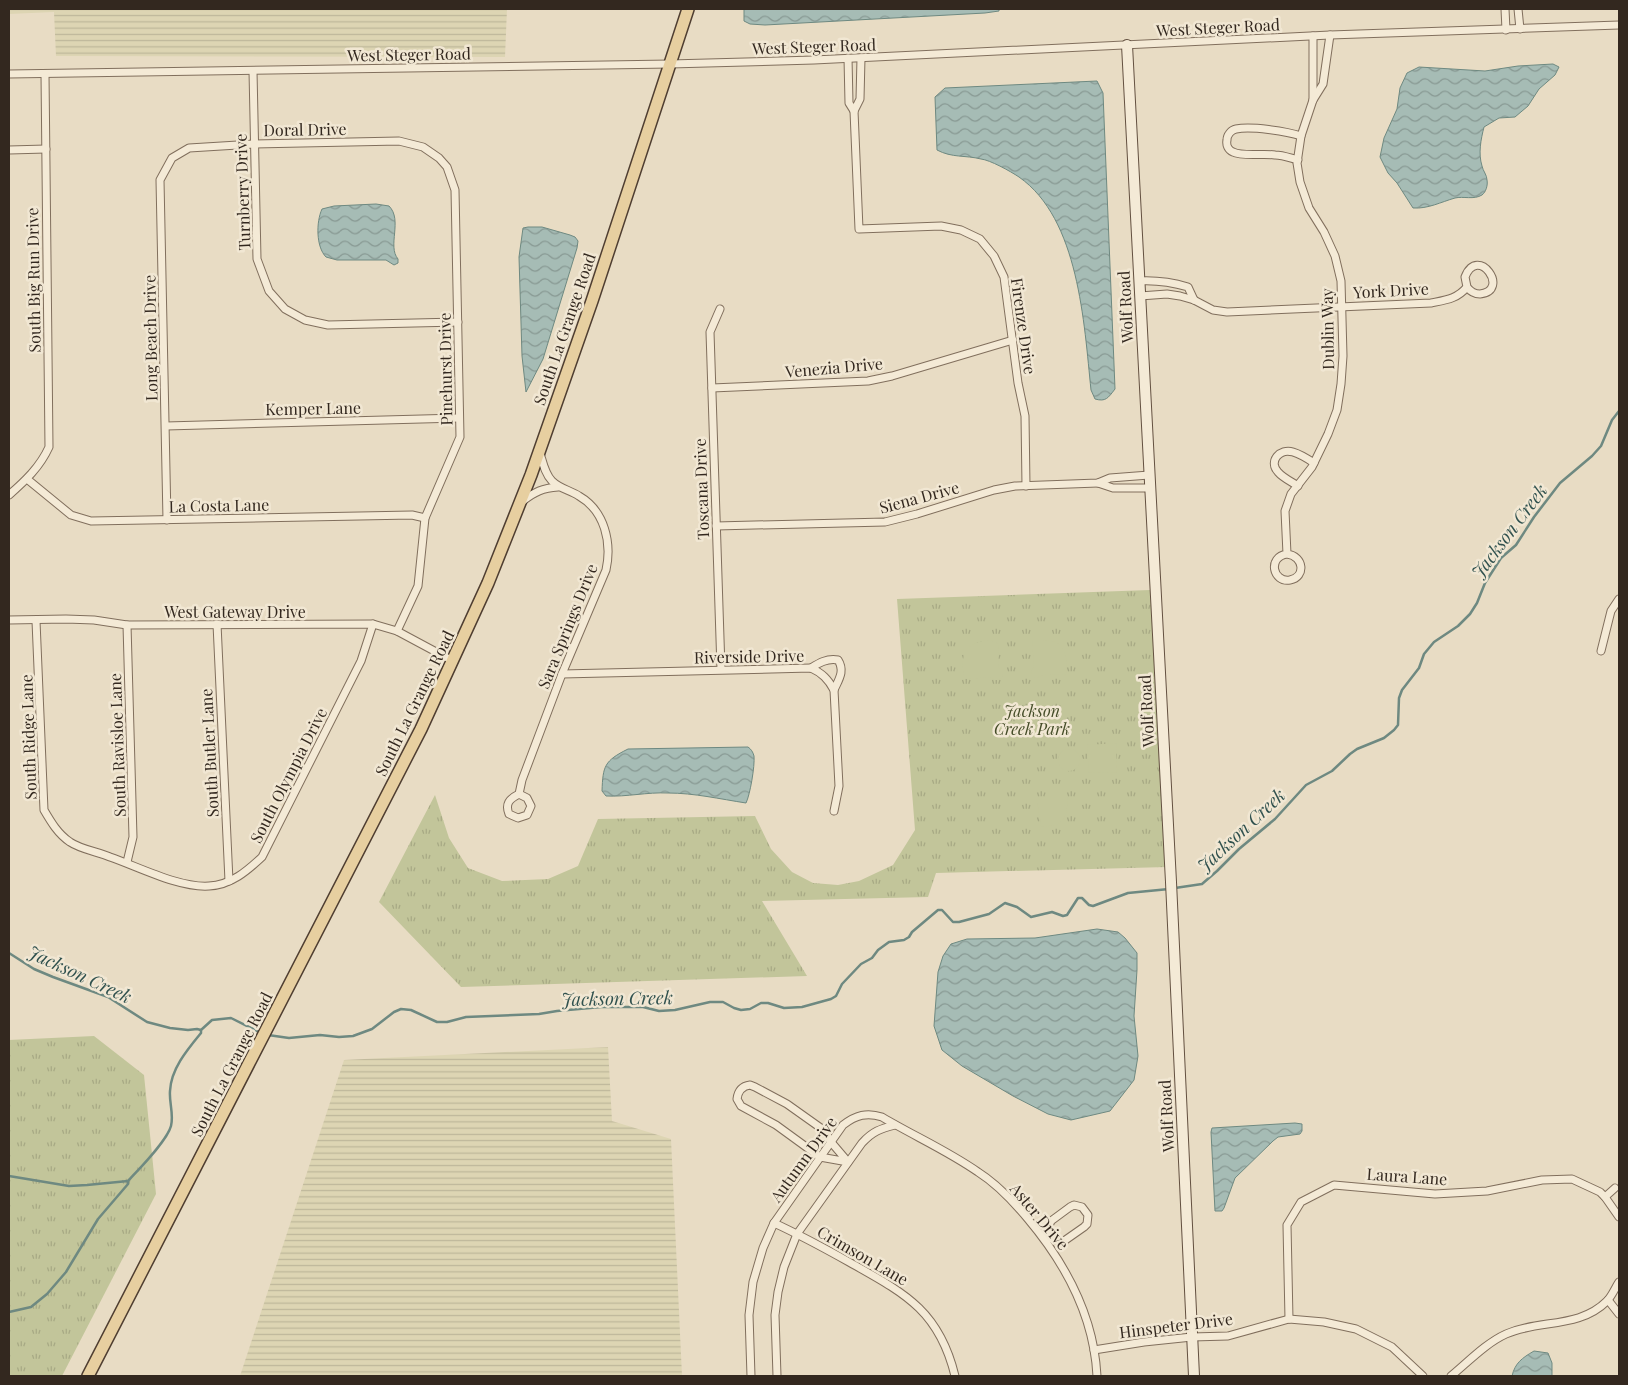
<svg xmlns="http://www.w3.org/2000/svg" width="1628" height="1385" font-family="'Playfair Display',serif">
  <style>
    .farmland { fill: url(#farmland-rules) }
    .grass { fill: url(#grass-tufts) }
    .garden { fill: #c2c59a }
    .water { fill: url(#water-waves); stroke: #6e8981 }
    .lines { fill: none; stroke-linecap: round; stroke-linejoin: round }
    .stream { stroke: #6e8981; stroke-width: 2.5 }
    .street-casing { stroke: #816f5d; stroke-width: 9 }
    .secondary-casing { stroke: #635040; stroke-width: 12 }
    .primary-casing { stroke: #4f3e31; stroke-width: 14 }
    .street { stroke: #f4ead6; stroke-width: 7 }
    .secondary { stroke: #f4ead6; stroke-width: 10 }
    .primary { stroke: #e7cfa0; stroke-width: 11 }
    .labels { text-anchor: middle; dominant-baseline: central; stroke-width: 5; stroke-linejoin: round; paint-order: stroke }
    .street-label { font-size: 16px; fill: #33281f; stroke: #f1e7d3 }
    .park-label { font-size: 16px; font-style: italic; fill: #454d28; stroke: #f1e7d3 }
    .water-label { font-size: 18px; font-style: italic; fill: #30514e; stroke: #f1e7d3 }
  </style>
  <defs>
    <pattern id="farmland-rules" width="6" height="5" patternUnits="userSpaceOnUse" patternTransform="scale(1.25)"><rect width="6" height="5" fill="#ddd5b3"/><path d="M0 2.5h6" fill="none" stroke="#beb79a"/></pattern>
    <pattern id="grass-tufts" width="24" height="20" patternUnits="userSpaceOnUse" patternTransform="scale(1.25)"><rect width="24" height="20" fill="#c2c59a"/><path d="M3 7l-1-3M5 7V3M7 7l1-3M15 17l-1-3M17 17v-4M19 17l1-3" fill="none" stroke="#a7a984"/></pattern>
    <pattern id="water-waves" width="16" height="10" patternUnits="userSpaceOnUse" patternTransform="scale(1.25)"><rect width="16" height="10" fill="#a6bcb5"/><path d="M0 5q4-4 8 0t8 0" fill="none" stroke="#889993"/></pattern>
  </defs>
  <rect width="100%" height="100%" fill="#e8dcc4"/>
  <!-- farmland -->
  <g class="farmland">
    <polygon points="9,9 507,9 505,57 56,56 54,12 9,14"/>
    <polygon points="608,1047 612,1121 671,1139 682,1376 240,1376 344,1060"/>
  </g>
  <!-- grass -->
  <g class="grass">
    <polygon points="1150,590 1167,867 936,873 928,897 762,901 807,976 461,987 379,902 435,795 449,838 468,868 502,881 548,879 578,866 598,819 755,816 771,849 792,872 813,883 838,885 859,881 893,865 915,830 897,599"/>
    <polygon points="94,1036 144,1075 156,1194 62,1376 9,1376 9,1040"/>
  </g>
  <!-- garden -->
  <g class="garden">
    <path d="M 991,640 L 998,644 L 999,668 L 1003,675 C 1001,680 999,680 995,680 L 991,677 L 965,679 C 959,655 965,641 991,640 Z"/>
    <path d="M 1032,640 C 1062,639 1067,644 1067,674 L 1043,675 L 1036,678 C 1030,676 1030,671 1034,667 Z"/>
    <polygon points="1116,743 1117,772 1089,773 1087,745"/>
    <circle cx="1069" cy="760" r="11"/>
    <path d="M 1039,797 L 1067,797 C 1068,817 1064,828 1041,826 L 1037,801 Z"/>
  </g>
  <!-- water -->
  <g class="water">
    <polygon points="744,9 999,9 999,11 985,13 765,25 750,24 744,21"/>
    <path d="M 1553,64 L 1559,67 L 1555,75 L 1539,89 L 1528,106 L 1515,117 L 1499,118 L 1484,127 C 1481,139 1478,153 1482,166 C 1483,171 1487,175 1487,180 C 1488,185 1486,192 1482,195 C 1474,200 1463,196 1455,198 C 1441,202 1428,209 1413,208 L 1397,183 L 1388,173 L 1380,157 L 1384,138 L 1397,109 L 1400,88 L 1407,73 L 1419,67 L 1485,71 L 1518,66 Z"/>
    <path d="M 1097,81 L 1103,93 L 1115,389 C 1108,398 1106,402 1095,399 L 1091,390 C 1084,323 1079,219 1019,177 C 1010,171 990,160 981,159 C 965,155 952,158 937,150 L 935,97 L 945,88 Z"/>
    <path d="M 376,204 L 389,206 C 403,220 387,246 398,259 L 398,263 L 394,265 L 386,260 L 337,260 L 326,257 C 316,247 316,222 322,209 L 334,206 Z"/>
    <polygon points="528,227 542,227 570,235 575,237 578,241 577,248 543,359 526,392 522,356 519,257 523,228"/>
    <path d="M 748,747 C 751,749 753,752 754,756 C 755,766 750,795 746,803 C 720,799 694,793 668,793 C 647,792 627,797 606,796 L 602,791 C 603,766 604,761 628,749 Z"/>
    <polygon points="1097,929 1118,932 1125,938 1137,953 1137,970 1134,1016 1138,1056 1134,1080 1110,1111 1071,1120 1048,1114 1013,1096 962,1066 942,1050 934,1026 938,972 943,956 951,944 967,939 1035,938"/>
    <polygon points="1295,1123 1302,1124 1302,1131 1300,1134 1278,1137 1273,1141 1235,1178 1224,1208 1222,1211 1215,1211 1211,1132 1212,1128"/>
    <path d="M 1534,1351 L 1548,1353 L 1552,1363 L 1552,1376 L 1512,1376 C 1515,1363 1522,1358 1534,1351 Z"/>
  </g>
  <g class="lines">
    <!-- stream -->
    <g class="stream">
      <polyline points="1175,888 1202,884 1217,871 1239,849 1275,819 1306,785 1332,771 1350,754 1357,749 1384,738 1394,730 1398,725 1399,698 1402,690 1419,668 1424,654 1434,642 1458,626 1470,614 1477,603 1485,583 1501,558 1516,545 1534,517 1560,483 1592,456 1601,446 1612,420 1619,411"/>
      <polyline points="9,953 34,969 53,977 108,997 147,1022 170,1028 188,1030 197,1029 201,1030"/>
      <polyline points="268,1035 289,1038 320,1035 339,1037 353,1036 372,1029 394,1012 401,1009 411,1010 437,1022 447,1022 466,1017 539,1014 557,1011 601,1007 643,1007 659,1011 675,1010 710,1002 723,1002 734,1008 741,1010 750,1009 761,1003 768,1003 784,1008 802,1007 831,999 836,996 842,984 861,964 872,958 878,950 889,942 904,940 909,937 912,932 938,910 942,910 953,922 959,922 989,914 1005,903 1017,907 1031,917 1052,912 1063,916 1067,915 1078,898 1082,898 1089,905 1093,906 1128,893 1169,889"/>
      <polyline points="9,1176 69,1186 87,1185 128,1181"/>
      <path d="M 9,1312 L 31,1307 L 47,1294 L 66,1272 L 98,1219 L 128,1184 L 128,1181 C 139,1169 167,1141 171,1126 C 174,1114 169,1103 170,1091 C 171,1069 187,1050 201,1033 L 201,1030 L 212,1020 L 231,1018 L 261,1033"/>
    </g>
    <!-- street casing -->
    <g class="street-casing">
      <g id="street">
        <polyline points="1505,9 1506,30"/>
        <polyline points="1518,9 1520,29"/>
        <polyline points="848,58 849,103 854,111"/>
        <polyline points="861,58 860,99 854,111 859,229 941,226 961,230 980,239 994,256 1004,277 1018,383 1025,416 1026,486"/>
        <polyline points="253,71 257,259 269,291 285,309 305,320 328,325 458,322"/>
        <polyline points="9,74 670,64 814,60 1330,35 1619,25"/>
        <polyline points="1313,100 1313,36"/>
        <polyline points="9,150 46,149"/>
        <path d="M 1298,160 C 1290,158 1283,155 1275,155 C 1263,153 1243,157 1233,152 C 1228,150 1226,145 1227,140 C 1227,135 1231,130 1236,129 C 1251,126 1286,131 1301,136"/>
        <path d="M 1139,281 C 1157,280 1171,282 1188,287 L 1194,300"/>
        <path d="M 1140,296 L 1167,294 L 1180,296 L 1194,300 L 1213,310 L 1227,312 L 1431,303 C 1446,300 1457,299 1467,287 C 1470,291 1474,294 1480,294 C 1511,291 1478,244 1465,277 L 1467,287"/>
        <polyline points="720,309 710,332 721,669"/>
        <polyline points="712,388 868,381 892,376 1013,340"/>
        <polyline points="166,426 459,418"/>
        <polyline points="27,479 71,515 91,521 412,515 425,518"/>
        <polyline points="1098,483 1113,488 1150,488"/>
        <path d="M 1298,486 C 1292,482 1283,478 1278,472 C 1268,461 1280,448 1293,452 C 1300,454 1308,459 1314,463"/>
        <path d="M 9,495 C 25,481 40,467 49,447 L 45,74"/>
        <path d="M 523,501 C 534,492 543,488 558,487"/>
        <polyline points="167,520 160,180 172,158 189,148 254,144 399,141 423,147 439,158 447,167 455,190 460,437 425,518 418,586 397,631"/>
        <polyline points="716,526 885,522 917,514 994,490 1015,486 1098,483 1110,478 1149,475"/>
        <path d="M 1287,554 C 1304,556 1306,577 1290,580 C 1273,583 1267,557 1287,554 L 1285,511 L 1291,494 L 1312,467 L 1328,434 L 1337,410 L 1341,384 L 1343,356 L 1341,281 L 1335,256 L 1324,232 L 1309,208 L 1300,182 L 1297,163 L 1301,136 L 1313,100 L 1323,84 L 1330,35"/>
        <polyline points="9,620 66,619 94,620 127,625 373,624 397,631 453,661"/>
        <path d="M 36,621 L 44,810 C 51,822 58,834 70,842 C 80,849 98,852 110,857 C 139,867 179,888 209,886 C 231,885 247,871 262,857 L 361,661 L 373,624"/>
        <polyline points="217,624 229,881"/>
        <polyline points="127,625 133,837 127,862"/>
        <polyline points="1601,651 1611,611 1619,599"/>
        <path d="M 811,668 C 819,663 827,658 838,660 C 845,671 839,679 834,690"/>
        <path d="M 562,674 L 811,668 C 822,673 828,679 834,690 L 839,786 L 834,811"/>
        <path d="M 519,794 L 527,798 L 531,806 L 527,815 L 518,818 L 509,814 C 505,804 509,799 519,794 L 522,780 L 562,674 L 606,570 C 612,543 605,511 579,496 C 570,490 560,489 552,481 C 545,474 543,463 540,453"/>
        <path d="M 750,1085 L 755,1087 L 787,1104 L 825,1131 L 831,1142 L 848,1162 L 820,1157 L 776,1125 L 741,1106 L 737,1099 C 738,1091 742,1086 750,1085 Z"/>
        <polyline points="1605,1197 1615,1188"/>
        <polygon points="1074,1205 1082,1207 1088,1215 1087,1224 1084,1227 1064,1241 1044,1238 1051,1221 1070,1207"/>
        <path d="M 774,1223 C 800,1235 824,1248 849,1262 C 904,1293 939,1310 955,1376"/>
        <polyline points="1608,1300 1619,1314"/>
        <polyline points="1289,1319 1287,1225 1301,1202 1334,1185 1435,1194 1487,1191 1542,1180 1572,1179 1600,1192 1605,1197 1619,1217"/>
        <polyline points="1094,1350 1144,1342 1192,1337 1228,1336 1289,1319 1324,1322 1356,1329 1392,1347 1423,1376"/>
        <path d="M 751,1376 L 749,1315 L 753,1282 L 763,1248 L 774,1223 L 843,1125 C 856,1115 867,1112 882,1117 C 914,1136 948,1151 978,1172 C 997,1184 1013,1201 1028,1219 C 1065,1263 1094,1317 1097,1376"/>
        <path d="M 777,1376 L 775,1315 L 778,1292 L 784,1267 L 797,1234 L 862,1143 C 873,1131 880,1129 895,1125"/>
        <path d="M 1451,1376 C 1468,1362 1486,1343 1506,1334 C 1539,1319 1579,1329 1607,1301 C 1612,1296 1615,1288 1619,1282"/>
      </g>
    </g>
    <!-- secondary casing -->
    <g class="secondary-casing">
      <polyline id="secondary" points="1127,45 1171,882 1194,1376"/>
    </g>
    <!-- primary casing -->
    <g class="primary-casing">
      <polyline id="primary" points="88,1376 421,729 488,583 531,475 592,301 688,9"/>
    </g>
    <!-- street -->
    <use href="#street" class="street"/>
    <!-- secondary -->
    <use href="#secondary" class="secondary"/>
    <!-- primary -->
    <use href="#primary" class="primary"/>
  </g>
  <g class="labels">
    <!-- street labels -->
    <g class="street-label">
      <text transform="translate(1218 27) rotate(-3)">West Steger Road</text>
      <text transform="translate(814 46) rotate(-2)">West Steger Road</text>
      <text transform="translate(409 54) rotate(-1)">West Steger Road</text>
      <text transform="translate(305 129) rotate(-1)">Doral Drive</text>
      <text transform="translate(242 192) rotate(-92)">Turnberry Drive</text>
      <text transform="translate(33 280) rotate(-91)">South Big Run Drive</text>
      <text transform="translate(1391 290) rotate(-3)">York Drive</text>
      <text transform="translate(1125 307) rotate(-93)">Wolf Road</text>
      <text transform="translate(1024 326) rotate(82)">Firenze Drive</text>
      <text transform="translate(564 329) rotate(-71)">South La Grange Road</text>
      <text transform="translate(1327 329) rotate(-91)">Dublin Way</text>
      <text transform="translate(150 338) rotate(-91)">Long Beach Drive</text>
      <text transform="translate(834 367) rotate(-5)">Venezia Drive</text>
      <text transform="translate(445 369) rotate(-91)">Pinehurst Drive</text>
      <text transform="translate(313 408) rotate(-1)">Kemper Lane</text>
      <text transform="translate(701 489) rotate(-92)">Toscana Drive</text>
      <text transform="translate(919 497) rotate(-15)">Siena Drive</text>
      <text transform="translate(219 505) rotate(-1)">La Costa Lane</text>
      <text x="235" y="611">West Gateway Drive</text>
      <text transform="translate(567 626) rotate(-68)">Sara Springs Drive</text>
      <text transform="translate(749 656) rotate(-1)">Riverside Drive</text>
      <text transform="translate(414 703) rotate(-64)">South La Grange Road</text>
      <text transform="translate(1146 711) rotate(-93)">Wolf Road</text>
      <text transform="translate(28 737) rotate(-92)">South Ridge Lane</text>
      <text transform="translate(117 745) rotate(-92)">South Ravisloe Lane</text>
      <text transform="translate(209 753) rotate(-93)">South Butler Lane</text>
      <text transform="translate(288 775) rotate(-63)">South Olympia Drive</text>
      <text transform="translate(231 1064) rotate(-63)">South La Grange Road</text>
      <text transform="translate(1166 1116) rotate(-93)">Wolf Road</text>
      <text transform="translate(803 1159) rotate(-54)">Autumn Drive</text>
      <text transform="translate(1407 1176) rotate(4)">Laura Lane</text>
      <text transform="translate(1040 1216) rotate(50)">Aster Drive</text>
      <text transform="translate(863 1255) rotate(30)">Crimson Lane</text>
      <text transform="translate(1176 1325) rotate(-7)">Hinspeter Drive</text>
    </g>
    <!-- park labels -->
    <g class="park-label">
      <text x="1032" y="710">Jackson<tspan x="1032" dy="18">Creek Park</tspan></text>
    </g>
    <!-- water labels -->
    <g class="water-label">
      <text transform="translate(1509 531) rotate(-53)">Jackson Creek</text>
      <text transform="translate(1241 830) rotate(-43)">Jackson Creek</text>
      <text transform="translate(80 974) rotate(25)">Jackson Creek</text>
      <text transform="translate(617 998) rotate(-1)">Jackson Creek</text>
    </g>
  </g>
  <!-- border -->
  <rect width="1628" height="1385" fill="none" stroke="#33281f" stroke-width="20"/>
</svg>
